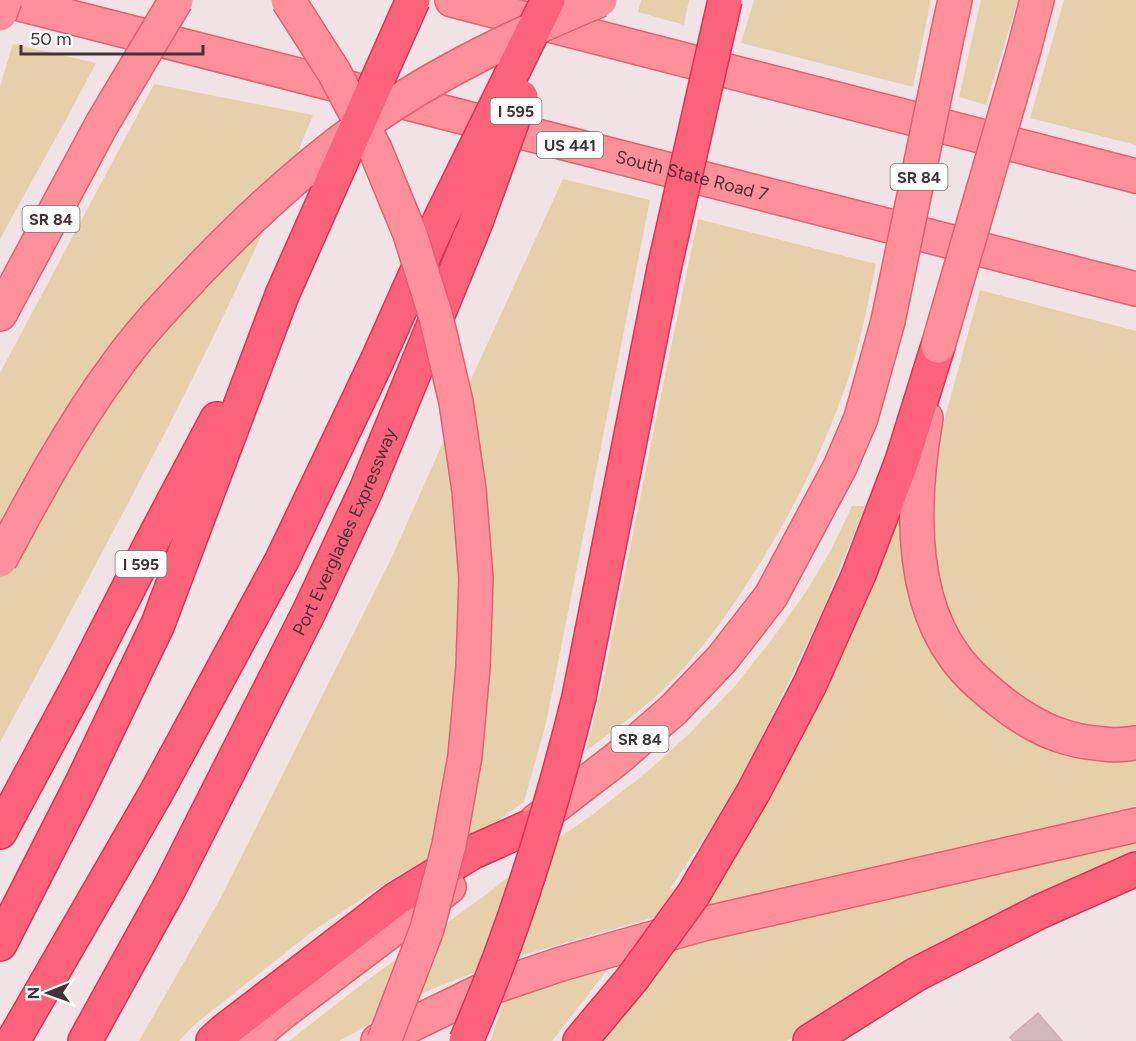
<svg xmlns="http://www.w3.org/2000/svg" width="1136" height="1041" font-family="Figtree,sans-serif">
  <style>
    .green { fill: #e6d0ab }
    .building { fill: #d3b9be; stroke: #ceacb3; stroke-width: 1.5 }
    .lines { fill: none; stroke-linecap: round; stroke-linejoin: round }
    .major-casing { stroke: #e26070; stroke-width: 36 }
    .highway-casing { stroke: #dc3353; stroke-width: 36 }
    .major { stroke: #fe909c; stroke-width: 33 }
    .highway { stroke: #fd627b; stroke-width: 33 }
    .major-bridge-casing { stroke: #e26070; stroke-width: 36; stroke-linecap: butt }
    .highway-bridge-casing { stroke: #dc3353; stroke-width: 36; stroke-linecap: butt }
    .major-bridge { stroke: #fe909c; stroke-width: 33 }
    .highway-bridge { stroke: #fd627b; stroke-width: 33 }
    .labels { text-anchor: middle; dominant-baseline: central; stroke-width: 6; stroke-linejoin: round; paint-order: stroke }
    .shield { fill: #fff; stroke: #7b7073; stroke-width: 1.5 }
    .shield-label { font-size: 16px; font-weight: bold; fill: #433337 }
    .street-label { font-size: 18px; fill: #433337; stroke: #fff }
  </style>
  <rect width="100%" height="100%" fill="#f1e3e5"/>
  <!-- green -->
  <g class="green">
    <polygon points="641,0 689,0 684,25 638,12"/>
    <polygon points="754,0 931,0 913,87 741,43"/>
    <polygon points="981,0 1018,0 986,105 959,97"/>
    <polygon points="1064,0 1136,0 1136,145 1030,118"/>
    <polygon points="13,44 96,63 69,114 0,239 0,86"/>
    <path d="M 154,84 L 313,115 C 271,220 222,321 171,421 C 115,529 58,636 0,742 L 0,373 Z"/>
    <polygon points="563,179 650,200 546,723 524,802 487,828 394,878 313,931 194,1025 179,1041 139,1041 219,901 391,559 473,375"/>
    <path d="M 698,219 L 876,264 C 868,302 861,342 848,379 C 824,451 789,519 748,582 C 724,620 696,657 664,689 C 640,712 612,731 586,751 L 603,682 L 658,409 Z"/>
    <polygon points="980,290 1136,331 1136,732 1127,733 1051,719 975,664 947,614 933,561 930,487 939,439"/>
    <polygon points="852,506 865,506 822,612 750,763 726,806 670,889 708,892 892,518 904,521 966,688 1136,754 1136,806 869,870 665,914 513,958 460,978 428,991 339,1041 289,1041 362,984 480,899 563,835 592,815 648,771 688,735 735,686 769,643 806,592 832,548"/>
    <polygon points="1136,830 1136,850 1077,875 1007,910 865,991 787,1041 597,1041 665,952 741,930"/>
    <polygon points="612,964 552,1041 490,1041 508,991"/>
  </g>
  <!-- building -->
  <polygon class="building" points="1038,1013 1062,1041 1013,1041 1010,1037"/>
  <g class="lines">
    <!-- major casing -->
    <g class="major-casing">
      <g id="major">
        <path id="s1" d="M 4,0 L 1136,289"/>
        <polyline points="452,0 1136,176"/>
        <polyline points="948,32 955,0"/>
        <polyline points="1023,53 1037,0"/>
        <polyline points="0,314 102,124"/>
        <path d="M 926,418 C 913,493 907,592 955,657 C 967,674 984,688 1000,701 C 1016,714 1040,729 1059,735 C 1072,740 1091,743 1104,744 C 1114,746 1126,744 1136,743"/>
        <polyline points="536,821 618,758 673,710 722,659 771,596 840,467 861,418 888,321"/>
        <polyline points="248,1041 283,1012 449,887"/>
        <polyline points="378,1041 481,991 561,964 703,924 1136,825"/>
      </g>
    </g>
    <!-- highway casing -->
    <g class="highway-casing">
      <g id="highway">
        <polyline points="579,697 664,269"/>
        <polyline points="0,832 81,681 152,542 217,419"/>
        <polyline points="693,895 754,791 810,684 859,574 902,461 938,346"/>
        <polyline points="0,944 81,785 158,624 282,295"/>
        <polyline points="13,1041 156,793 282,560 377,361 440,220"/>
        <path id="s2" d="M 85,1041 L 170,887 L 309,612 L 366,490 L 476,222"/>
        <polyline points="213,1041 224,1031 396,899 473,852 529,827"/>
        <polyline points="580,1041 632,979"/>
        <polyline points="810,1041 915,975 1039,912 1136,869"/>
      </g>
    </g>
    <!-- major -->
    <use href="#major" class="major"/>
    <!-- highway -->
    <use href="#highway" class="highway"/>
    <!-- major-bridge casing -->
    <g class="major-bridge-casing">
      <g id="major-bridge">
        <polyline points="288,0 334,72 375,149 410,234 436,317 456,402 469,490 476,578 473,667 465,756 449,845 427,929 384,1041"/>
        <polyline points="0,14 5,0"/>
        <polyline points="102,124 176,0"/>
        <polyline points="888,321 948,32"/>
        <polyline points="938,346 1023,53"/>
        <path d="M 0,560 C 35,495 70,429 114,369 C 139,333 170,301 200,269 C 251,216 306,165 367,122 C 439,71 519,34 600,0"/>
      </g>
    </g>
    <!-- highway-bridge casing -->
    <g class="highway-bridge-casing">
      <g id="highway-bridge">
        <polyline points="440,220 548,0"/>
        <polyline points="476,222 521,97"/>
        <polyline points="664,269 725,0"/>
        <polyline points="282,295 413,0"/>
        <polyline points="632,979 693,895"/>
        <path d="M 466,1041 C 515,930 550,814 579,697"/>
      </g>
    </g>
    <!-- major-bridge -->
    <use href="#major-bridge" class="major-bridge"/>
    <!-- highway-bridge -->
    <use href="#highway-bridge" class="highway-bridge"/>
  </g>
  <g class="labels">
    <!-- shield labels -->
    <g class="shield">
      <rect x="490.5" y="98" width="51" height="26" rx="4.5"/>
      <rect x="537" y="132" width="66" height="26" rx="4.5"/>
      <rect x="890.5" y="164" width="57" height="26" rx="4.5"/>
      <rect x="22.5" y="206" width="57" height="26" rx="4.5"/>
      <rect x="115.5" y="551" width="51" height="26" rx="4.5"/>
      <rect x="611.5" y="726" width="57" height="26" rx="4.5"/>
    </g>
    <g class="shield-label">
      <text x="516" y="111">I 595</text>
      <text x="570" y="145">US 441</text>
      <text x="919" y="177">SR 84</text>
      <text x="51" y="219">SR 84</text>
      <text x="141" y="564">I 595</text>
      <text x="640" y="739">SR 84</text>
    </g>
    <!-- street labels -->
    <g class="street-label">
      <text stroke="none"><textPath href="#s1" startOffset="710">South State Road 7</textPath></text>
      <text stroke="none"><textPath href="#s2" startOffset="572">Port Everglades Expressway</textPath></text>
    </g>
  </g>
  <!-- north arrow -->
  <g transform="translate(48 993) rotate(269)" stroke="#ffffff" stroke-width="4.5" paint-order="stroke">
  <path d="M0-4.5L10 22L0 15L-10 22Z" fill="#433337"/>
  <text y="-9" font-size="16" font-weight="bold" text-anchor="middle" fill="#433337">N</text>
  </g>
  <!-- scale -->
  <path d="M21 45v9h182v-9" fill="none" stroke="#433337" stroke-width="3"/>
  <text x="30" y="45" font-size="18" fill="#433337" stroke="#ffffff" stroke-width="4.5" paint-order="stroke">50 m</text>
</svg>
